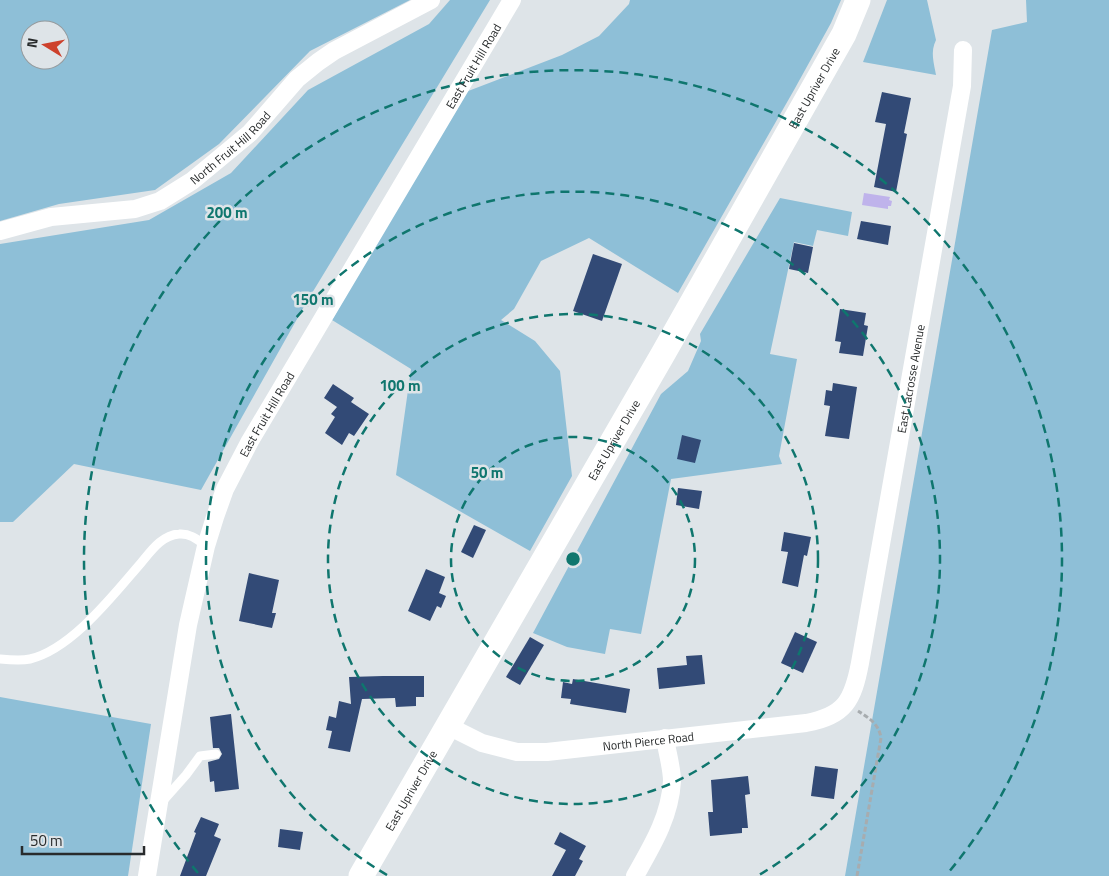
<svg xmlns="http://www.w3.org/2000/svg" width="1109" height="876" font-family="'Titillium Web',sans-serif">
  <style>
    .green { fill: #8ebfd7; fill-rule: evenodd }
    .water { fill: #bfb3eb }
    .building { fill: #324a76 }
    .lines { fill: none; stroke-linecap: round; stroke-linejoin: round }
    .path { stroke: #a7acaf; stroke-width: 3; stroke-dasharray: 5 2.5; stroke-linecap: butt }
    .lane { stroke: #fff; stroke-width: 9 }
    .street { stroke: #fff; stroke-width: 18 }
    .secondary { stroke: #fff; stroke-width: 25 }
    .ring { fill: none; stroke: #0f766e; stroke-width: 2.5; stroke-dasharray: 9 6 }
    .labels { text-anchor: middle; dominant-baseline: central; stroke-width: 5; stroke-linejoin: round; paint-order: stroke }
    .street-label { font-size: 12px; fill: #282b2c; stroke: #dee4e8 }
    .centre { fill: #0f766e; stroke: #dee4e8; stroke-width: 2.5 }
    .ring-label { font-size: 15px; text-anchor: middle; font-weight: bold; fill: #0f766e; stroke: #dee4e8; stroke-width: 5; stroke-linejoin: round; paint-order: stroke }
  </style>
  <rect width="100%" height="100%" fill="#dee4e8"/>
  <!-- green -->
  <g class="green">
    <path d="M 0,0 L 410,0 L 310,51 L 219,144 L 155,190 L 59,204 L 0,221 ZM 30,30 L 60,30 L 60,60 L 30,60 Z"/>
    <polygon points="450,0 490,0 306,303 201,490 74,464 13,522 0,522 0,244 149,220 231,173 308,90 429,24"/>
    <polygon points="630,0 841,0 831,23 794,90 678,293 589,238 541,261 514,309 501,320 535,341 560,371 572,476 530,551 396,475 411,369 332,320 463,93 562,55 599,36 629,4"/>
    <path d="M 887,0 L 927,0 L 936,40 C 930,52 934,63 936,75 L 863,62 Z"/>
    <polygon points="1026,0 1109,0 1109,876 845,876 992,30 1027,22"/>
    <polygon points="780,198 852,212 848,236 817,230 813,246 794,242 770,354 797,359 779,456 782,464 671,479 641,634 610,629 605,654 567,647 533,633 661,394 688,371 701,341 700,334"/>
    <polygon points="0,697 151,724 128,876 0,876"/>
  </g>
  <!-- water -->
  <polygon class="water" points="864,193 890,197 889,200 892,201 891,206 888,206 888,209 862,205"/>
  <!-- building -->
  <g class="building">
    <polygon points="882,92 911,98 904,133 907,134 896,192 874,187 886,124 875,122"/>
    <polygon points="861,221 891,226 888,245 857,239"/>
    <polygon points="794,243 813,247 808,273 789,269"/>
    <polygon points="593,254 622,264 602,321 573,311"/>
    <polygon points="840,309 866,313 864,325 868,326 863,356 839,353 841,342 835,341"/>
    <polygon points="833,383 857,387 849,439 825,436 830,406 824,405 826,390 832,391"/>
    <polygon points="333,384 354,398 351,402 369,414 354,436 349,433 342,445 325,433 335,417 331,414 337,407 324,398"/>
    <polygon points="682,435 701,440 695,463 677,459"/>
    <polygon points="678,488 702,491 699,509 676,505"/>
    <polygon points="474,525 486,530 473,558 461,552"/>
    <polygon points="784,532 811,537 807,556 804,555 798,587 782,583 788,552 781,551"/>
    <polygon points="426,569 445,577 439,593 446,596 441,608 437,606 430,621 408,611"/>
    <polygon points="249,573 279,580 272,613 276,613 272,628 239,621"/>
    <polygon points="795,632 817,642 803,673 781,663"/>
    <polygon points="530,637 544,645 520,685 506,677"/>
    <polygon points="702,655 705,684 659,689 657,668 687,665 686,656"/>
    <polygon points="383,676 424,676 424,697 416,697 416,706 396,707 395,698 362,699 350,752 328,748 332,731 326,730 329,716 336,718 339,701 351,704 349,677"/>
    <polygon points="573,679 630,689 626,713 570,704 571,699 561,698 563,682 572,684"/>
    <polygon points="231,714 239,789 215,792 214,781 210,782 208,762 219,759 222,754 219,748 213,748 210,717"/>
    <polygon points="815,766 838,769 834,799 811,796"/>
    <polygon points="748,776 750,794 745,795 748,828 742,828 742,833 710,836 708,812 713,812 711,780"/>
    <polygon points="201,817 219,824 214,836 221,839 206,876 180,876 196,833 194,832"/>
    <polygon points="280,829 303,832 300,850 278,847"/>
    <polygon points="560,832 586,846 579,859 583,861 575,876 552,876 566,850 554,844"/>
  </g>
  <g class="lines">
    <!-- path -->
    <path class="path" d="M 857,876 L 881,738 C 879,724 869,718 858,711"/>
    <!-- lane -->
    <g class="lane">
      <path d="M 0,659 C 10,660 21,661 30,659 C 72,649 114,594 141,563 C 151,551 162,535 179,534 C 190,533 198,540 206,546"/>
      <polyline points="162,802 186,775 200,756 216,754"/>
    </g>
    <!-- street -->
    <g class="street">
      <path id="s1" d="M 0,231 L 51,217 L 135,209 L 160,201 L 192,181 L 250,133 L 297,79 L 318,62 L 334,51 L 431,0"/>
      <path id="s2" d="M 448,726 L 482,743 L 517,752 L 547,752 L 806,723 C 845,716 853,700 860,663 L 962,86 L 963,50"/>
      <path id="s3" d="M 147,876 L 188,625 L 206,546 L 215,517 L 225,489 L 250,441 L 512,0"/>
      <path d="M 635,876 C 652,846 670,817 672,781 C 672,768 667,752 665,738"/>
    </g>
    <!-- secondary -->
    <path class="secondary" id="s4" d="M 361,876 L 663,354 L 844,34 L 858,0"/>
  </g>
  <!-- distance rings -->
  <g class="ring">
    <circle cx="573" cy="559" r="122"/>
    <circle cx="573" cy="559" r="245"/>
    <path d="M387 875A367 367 0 1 1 759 875"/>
    <path d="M198 873A489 489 0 1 1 948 873"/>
  </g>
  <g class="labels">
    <!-- street labels -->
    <g class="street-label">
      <text stroke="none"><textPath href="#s3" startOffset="886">East Fruit Hill Road</textPath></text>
      <text stroke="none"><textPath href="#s4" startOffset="909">East Upriver Drive</textPath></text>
      <text stroke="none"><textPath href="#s1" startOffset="252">North Fruit Hill Road</textPath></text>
      <text stroke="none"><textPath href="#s2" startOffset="742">East Lacrosse Avenue</textPath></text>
      <text stroke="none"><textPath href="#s3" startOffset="481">East Fruit Hill Road</textPath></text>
      <text stroke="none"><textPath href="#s4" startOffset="504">East Upriver Drive</textPath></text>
      <text stroke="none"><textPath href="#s2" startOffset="206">North Pierce Road</textPath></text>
      <text stroke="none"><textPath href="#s4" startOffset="99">East Upriver Drive</textPath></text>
    </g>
  </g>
  <circle cx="573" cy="559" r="8" class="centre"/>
  <g class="ring-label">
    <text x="227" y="218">200 m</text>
    <text x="313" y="305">150 m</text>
    <text x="400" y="391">100 m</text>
    <text x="487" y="478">50 m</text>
  </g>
  <!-- north arrow -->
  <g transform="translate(45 45) rotate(280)"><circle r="24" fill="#dee4e8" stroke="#959a9d"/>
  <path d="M0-4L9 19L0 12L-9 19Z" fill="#cd412c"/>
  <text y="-8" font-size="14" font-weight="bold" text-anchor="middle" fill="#282b2c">N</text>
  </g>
  <!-- scale -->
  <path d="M22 846v8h122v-8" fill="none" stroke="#282b2c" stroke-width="2.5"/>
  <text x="30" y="846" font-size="15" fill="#282b2c" stroke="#dee4e8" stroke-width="4" paint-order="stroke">50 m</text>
</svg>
